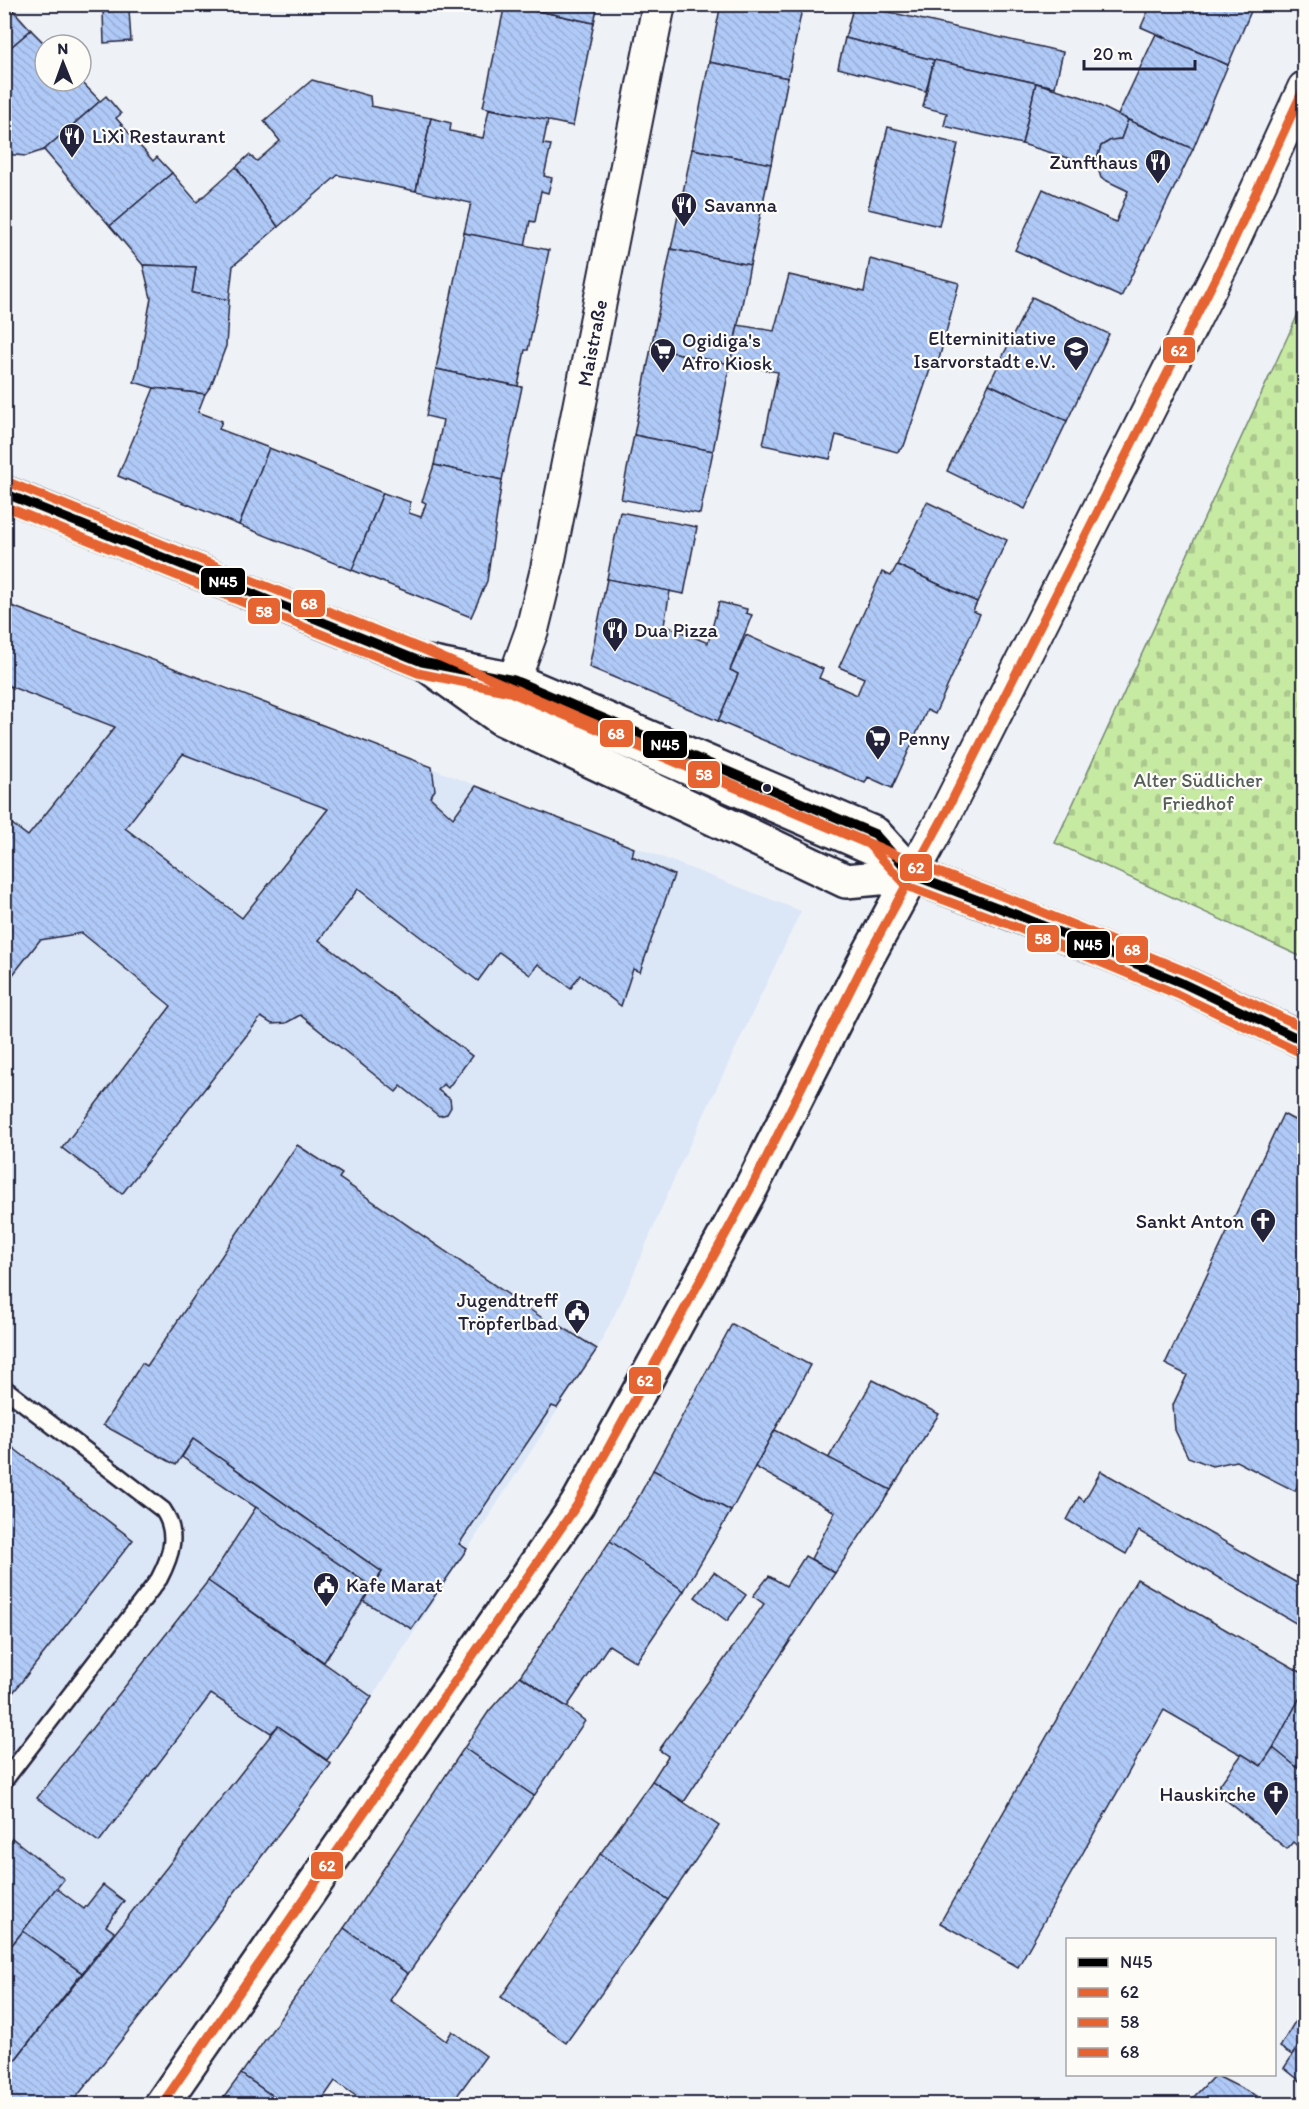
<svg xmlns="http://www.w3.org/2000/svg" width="1309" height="2109" font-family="Itim,sans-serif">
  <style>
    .built { fill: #dbe6f7 }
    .cemetery { fill: url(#cemetery-stones); stroke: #74866f; stroke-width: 1.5 }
    .building { fill: url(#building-back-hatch); stroke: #22223b; stroke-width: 1.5; fill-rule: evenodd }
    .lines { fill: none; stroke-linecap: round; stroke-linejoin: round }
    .lane-casing { stroke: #22223b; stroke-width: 20 }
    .street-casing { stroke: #22223b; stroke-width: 36 }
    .secondary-casing { stroke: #22223b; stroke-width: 38 }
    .lane { stroke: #fdfcf7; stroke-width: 15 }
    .street { stroke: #fdfcf7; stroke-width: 32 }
    .secondary { stroke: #fdfcf7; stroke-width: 33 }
    .bus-1-casing { stroke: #fdfcf7; stroke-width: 14 }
    .bus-2-casing { stroke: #fdfcf7; stroke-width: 14 }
    .bus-3-casing { stroke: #fdfcf7; stroke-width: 14 }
    .bus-4-casing { stroke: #fdfcf7; stroke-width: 14 }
    .bus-1 { stroke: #000; stroke-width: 9 }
    .bus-2 { stroke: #e66432; stroke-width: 9 }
    .bus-3 { stroke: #e66432; stroke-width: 9 }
    .bus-4 { stroke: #e66432; stroke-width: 9 }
    .bus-dot { fill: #22223b; stroke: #fdfcf7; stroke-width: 2 }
    .labels { text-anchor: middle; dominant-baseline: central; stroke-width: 4.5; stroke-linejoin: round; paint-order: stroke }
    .poi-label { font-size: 20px; fill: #22223b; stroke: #fdfcf7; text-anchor: start }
    .street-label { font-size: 20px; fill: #22223b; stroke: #fdfcf7 }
    .park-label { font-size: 20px; fill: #545e5a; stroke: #fdfcf7 }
    .line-badge { stroke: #fdfcf7; stroke-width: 2 }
    .badge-label { font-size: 16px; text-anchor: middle; font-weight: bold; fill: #fff }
  </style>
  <defs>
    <pattern id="cemetery-stones" width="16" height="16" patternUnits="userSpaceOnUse" patternTransform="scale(1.5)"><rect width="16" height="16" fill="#c7eaa3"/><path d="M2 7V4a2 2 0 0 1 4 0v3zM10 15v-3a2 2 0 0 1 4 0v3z" fill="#abc88d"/></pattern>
    <pattern id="building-back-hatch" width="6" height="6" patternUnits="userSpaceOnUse" patternTransform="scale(1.5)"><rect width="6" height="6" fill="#b0caf7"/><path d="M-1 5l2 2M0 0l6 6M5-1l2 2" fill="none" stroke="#97add5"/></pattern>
  </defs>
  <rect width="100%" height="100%" fill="#eef2f7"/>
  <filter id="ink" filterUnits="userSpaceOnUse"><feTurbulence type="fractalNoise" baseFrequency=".0167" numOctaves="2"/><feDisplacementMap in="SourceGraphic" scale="12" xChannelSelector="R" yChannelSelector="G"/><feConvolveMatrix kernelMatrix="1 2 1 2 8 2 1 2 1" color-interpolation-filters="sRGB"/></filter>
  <g filter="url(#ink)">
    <!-- built -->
    <polygon class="built" points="4,603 801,911 679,1167 625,1294 597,1349 372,1697 327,1760 331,1764 167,1982 71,2104 4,2104"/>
    <!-- cemetery -->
    <polygon class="cemetery" points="1304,301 1304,958 1055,843"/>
    <!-- building -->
    <g class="building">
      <polygon points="4,4 19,4 13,10 31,30 4,53"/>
      <polygon points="505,4 594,23 573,126 483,107"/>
      <polygon points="507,4 598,4 594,23"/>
      <polygon points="721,4 803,4 788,78 709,62"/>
      <polygon points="854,4 1063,52 1055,87 934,60 845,38"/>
      <polygon points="1151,4 1254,4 1228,65 1141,27"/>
      <polygon points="129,10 131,41 104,43 103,12"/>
      <polygon points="31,30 46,45 45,81 81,81 100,101 44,150 26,156 4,154 4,53"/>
      <polygon points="1156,34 1228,65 1193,149 1118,115"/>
      <polygon points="845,38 934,60 926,91 838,68"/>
      <polygon points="934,60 1036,83 1022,144 944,126 947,113 923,107"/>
      <polygon points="709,62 788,78 771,164 692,149"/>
      <polygon points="312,80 370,96 371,106 431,118 416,191 338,175 278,227 236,167 249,155 257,161 280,141 264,121"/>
      <polygon points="1036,83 1082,97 1128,120 1121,139 1111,140 1101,146 1096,162 1098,167 1022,144"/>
      <polygon points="106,96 121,114 116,118 153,161 157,157 172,173 110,226 44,150"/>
      <polygon points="489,109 548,120 543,144 551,145 544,176 552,178 548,193 541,191 535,222 530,221 525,246 464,233 471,203 416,191 431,118 451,123 450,131 483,138"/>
      <polygon points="1128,120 1193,149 1121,297 1015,250 1043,189 1116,222 1128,191 1101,178 1096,162 1101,146 1111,140 1121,139"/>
      <polygon points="888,127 958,144 939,226 868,209"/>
      <polygon points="692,149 771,164 750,265 671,249"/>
      <polygon points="236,167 278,227 233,266 229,300 192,293 196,267 143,265 110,226 172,173 197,202"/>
      <polygon points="464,233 549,250 528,350 525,350 518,386 436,369"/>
      <polygon points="671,249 750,265 730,364 651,348"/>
      <polygon points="870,259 959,283 938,363 933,361 904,446 897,452 836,435 830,459 763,445 778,372 730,364 738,325 774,331 789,275 864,292"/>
      <polygon points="143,265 196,267 192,293 229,300 226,346 211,386 205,394 154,388 134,382 138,368 151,298"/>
      <polygon points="1032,297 1109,334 1067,421 989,384"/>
      <polygon points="651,348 730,364 713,451 634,435"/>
      <polygon points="436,369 522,387 502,480 434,465 443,420 426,416"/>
      <polygon points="989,384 1067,421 1025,509 947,471"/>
      <polygon points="154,388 205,394 198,412 222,421 219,429 269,448 239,525 118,476"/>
      <polygon points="634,435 713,451 700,514 621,499"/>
      <polygon points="269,448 383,493 352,570 239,525"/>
      <polygon points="434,465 502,480 487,581 471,617 352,570 383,493 410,502 409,513 421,517 426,503 422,501"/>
      <polygon points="927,502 1007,540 977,602 897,565"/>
      <polygon points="620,512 697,527 684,594 607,579"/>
      <polygon points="897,565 977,602 973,611 980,614 935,714 927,710 892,788 868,777 865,783 718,721 738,674 730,670 746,635 823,669 819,678 857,695 864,678 839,667 882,572 891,576"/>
      <polygon points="607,579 670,591 664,625 708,643 719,602 747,609 746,613 752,615 730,670 738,674 718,721 589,667"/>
      <path d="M 4,603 L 432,767 L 435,790 L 430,797 L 453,818 L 476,786 L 634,848 L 632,856 L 674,875 L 640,972 L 633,969 L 621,1006 L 580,975 L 571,988 L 538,964 L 530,975 L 499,952 L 478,981 L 358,889 L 319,940 L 472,1056 L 448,1088 L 443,1084 L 438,1090 L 450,1099 L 451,1107 L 447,1114 L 439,1116 L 401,1086 L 396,1092 L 300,1015 L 286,1023 L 272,1024 L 261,1017 L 122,1194 L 62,1148 L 171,1006 L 82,933 L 40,940 L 4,986 L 4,818 L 28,836 L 115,727 L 4,684 ZM 183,754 L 328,809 L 242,918 L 125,828 Z"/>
      <polygon points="1283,1114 1304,1125 1304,1471 1295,1491 1236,1461 1212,1466 1188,1457 1175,1430 1173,1405 1187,1375 1165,1364"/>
      <polygon points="297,1145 342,1174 339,1178 551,1324 553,1321 597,1349 557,1408 552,1406 459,1544 467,1549 412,1629 363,1601 382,1572 193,1439 176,1465 103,1425 142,1363 147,1366"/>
      <polygon points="732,1324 810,1365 731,1511 653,1470"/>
      <polygon points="873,1380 939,1414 891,1490 828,1459"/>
      <polygon points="775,1430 891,1490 835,1573 811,1559 835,1512 755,1467"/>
      <polygon points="193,1439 382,1572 372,1587 182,1457"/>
      <polygon points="4,1441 133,1540 4,1704"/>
      <polygon points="653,1470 731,1511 684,1591 610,1541 638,1498"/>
      <polygon points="1101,1471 1304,1587 1304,1628 1139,1531 1126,1554 1067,1520 1079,1497 1084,1501"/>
      <polygon points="256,1507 372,1587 324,1662 208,1581"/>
      <polygon points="610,1541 684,1591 636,1662 609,1645 567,1707 520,1676"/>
      <polygon points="805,1556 835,1573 684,1802 652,1781 668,1756 659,1750 764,1604 753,1596 769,1576 786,1586"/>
      <polygon points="714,1572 746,1595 727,1621 695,1597"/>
      <polygon points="1137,1579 1304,1674 1304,1690 1273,1748 1261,1766 1164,1710 1018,1967 940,1923"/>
      <polygon points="208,1581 372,1697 327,1760 278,1726 271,1733 211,1694 99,1842 37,1798"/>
      <polygon points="520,1676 567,1707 585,1721 534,1796 464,1748 489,1711"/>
      <polygon points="1303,1692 1304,1692 1304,1773 1273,1748"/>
      <polygon points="278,1726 331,1764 167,1982 71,2104 4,2104 4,2074"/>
      <polygon points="464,1748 534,1796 408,1974 344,1928"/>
      <polygon points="1273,1748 1304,1773 1304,1852 1293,1842 1287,1849 1215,1791 1242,1754 1261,1766"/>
      <polygon points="652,1781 719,1826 668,1900 600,1854"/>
      <polygon points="12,1838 64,1879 4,1955 4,1847"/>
      <polygon points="600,1854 668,1900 566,2043 501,1997"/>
      <polygon points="103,1885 124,1901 106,1926 114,1932 82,1973 23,1931 56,1888 84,1909"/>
      <polygon points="344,1928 408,1974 390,2000 446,2041 452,2031 486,2056 451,2104 367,2104 335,2081 319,2104 284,2104 241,2074"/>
      <polygon points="23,1931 82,1973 4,2074 4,1955"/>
      <polygon points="1304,2006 1304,2052 1298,2047 1292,2055 1280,2047"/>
      <polygon points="1298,2047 1304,2052 1304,2084 1284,2068"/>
      <polygon points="241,2074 284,2104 219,2104"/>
      <polygon points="1215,2075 1257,2096 1249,2104 1187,2104"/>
    </g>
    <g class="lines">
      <!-- lane casing -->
      <g class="lane-casing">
        <g id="lane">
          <polyline points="477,686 893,866"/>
          <path d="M 4,1388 L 163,1510 C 179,1533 171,1556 159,1579 L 4,1781"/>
        </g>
      </g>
      <!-- street casing -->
      <g class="street-casing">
        <g id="street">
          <polyline points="514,680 532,630 547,569 659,4"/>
          <polyline points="912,875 944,816 1227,255 1304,88"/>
        </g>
      </g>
      <!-- secondary casing -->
      <g class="secondary-casing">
        <g id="secondary">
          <polyline points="4,493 422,662 514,680 875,834 912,875"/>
          <polyline points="430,667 501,718 846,881 912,875 1015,914 1182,983 1304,1041"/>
          <polyline points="162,2104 577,1505 752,1186 864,963 912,875"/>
        </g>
      </g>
      <!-- lane -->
      <use href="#lane" class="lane"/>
      <!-- street -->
      <use href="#street" class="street"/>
      <!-- secondary -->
      <use href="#secondary" class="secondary"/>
      <!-- bus-1 casing -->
      <g class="bus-1-casing">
        <polyline id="bus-1" points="4,493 422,662 514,680 875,834 912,875 1015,914 1182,983 1304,1041"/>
      </g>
      <!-- bus-2 casing -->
      <g class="bus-2-casing">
        <polyline id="bus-2" points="162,2104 577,1505 752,1186 864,963 944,816 1227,255 1304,88"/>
      </g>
      <!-- bus-3 casing -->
      <g class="bus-3-casing">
        <polyline id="bus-3" points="4,506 418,673 510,692 868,844 907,886 1011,925 1177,994 1299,1052"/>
      </g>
      <!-- bus-4 casing -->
      <g class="bus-4-casing">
        <polyline id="bus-4" points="8,482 427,651 917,864 1020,903 1187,972 1304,1028"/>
      </g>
      <!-- bus-1 -->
      <use href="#bus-1" class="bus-1"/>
      <!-- bus-2 -->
      <use href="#bus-2" class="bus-2"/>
      <!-- bus-3 -->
      <use href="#bus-3" class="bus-3"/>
      <!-- bus-4 -->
      <use href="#bus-4" class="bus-4"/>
    </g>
  </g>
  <!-- icons -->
  <defs>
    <g id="restaurant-pin" transform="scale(1.35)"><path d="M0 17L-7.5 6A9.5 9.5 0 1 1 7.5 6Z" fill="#22223b" stroke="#fdfcf7"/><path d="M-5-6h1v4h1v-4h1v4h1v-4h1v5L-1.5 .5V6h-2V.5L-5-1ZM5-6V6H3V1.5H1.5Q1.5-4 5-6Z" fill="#fff"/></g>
    <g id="school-pin" transform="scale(1.35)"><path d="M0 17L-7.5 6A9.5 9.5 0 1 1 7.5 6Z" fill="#22223b" stroke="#fdfcf7"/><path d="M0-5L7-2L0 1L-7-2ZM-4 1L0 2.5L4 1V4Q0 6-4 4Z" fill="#fff"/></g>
    <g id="supermarket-pin" transform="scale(1.35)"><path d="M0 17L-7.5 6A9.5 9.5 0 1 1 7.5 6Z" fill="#22223b" stroke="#fdfcf7"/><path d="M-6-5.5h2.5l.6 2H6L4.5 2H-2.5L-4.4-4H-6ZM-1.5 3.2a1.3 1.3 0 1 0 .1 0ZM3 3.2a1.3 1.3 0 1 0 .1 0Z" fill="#fff"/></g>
    <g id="church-pin" transform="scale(1.35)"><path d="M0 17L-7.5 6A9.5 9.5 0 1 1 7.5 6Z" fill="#22223b" stroke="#fdfcf7"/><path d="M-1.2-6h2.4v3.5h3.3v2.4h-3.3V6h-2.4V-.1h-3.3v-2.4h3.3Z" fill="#fff"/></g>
    <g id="civic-pin" transform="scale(1.35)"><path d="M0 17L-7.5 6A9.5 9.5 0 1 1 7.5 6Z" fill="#22223b" stroke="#fdfcf7"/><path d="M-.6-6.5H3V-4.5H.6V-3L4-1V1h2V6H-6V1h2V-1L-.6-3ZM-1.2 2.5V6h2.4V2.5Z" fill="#fff"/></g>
  </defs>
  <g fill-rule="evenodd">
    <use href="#restaurant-pin" x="72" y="136"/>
    <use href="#restaurant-pin" x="1158" y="162"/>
    <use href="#restaurant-pin" x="684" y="205"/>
    <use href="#school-pin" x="1076" y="349"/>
    <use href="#supermarket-pin" x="663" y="351"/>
    <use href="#restaurant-pin" x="615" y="630"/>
    <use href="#supermarket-pin" x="878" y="738"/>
    <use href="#church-pin" x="1263" y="1221"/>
    <use href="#civic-pin" x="577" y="1312"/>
    <use href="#civic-pin" x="326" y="1585"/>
    <use href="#church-pin" x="1276" y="1794"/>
  </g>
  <!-- markers -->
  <circle class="bus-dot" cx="767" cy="788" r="5"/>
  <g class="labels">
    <!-- poi labels -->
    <g class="poi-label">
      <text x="92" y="136">LìXì Restaurant</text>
      <text x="1138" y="162" text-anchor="end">Zunfthaus</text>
      <text x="704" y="205">Savanna</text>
      <text x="1056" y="338" text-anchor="end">Elterninitiative<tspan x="1056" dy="23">Isarvorstadt e.V.</tspan></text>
      <text x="682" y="340">Ogidiga's<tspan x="682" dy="23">Afro Kiosk</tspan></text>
      <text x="634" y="630">Dua Pizza</text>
      <text x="898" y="738">Penny</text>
      <text x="1244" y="1221" text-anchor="end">Sankt Anton</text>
      <text x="558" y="1300" text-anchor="end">Jugendtreff<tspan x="558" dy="23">Tröpferlbad</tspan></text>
      <text x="346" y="1585">Kafe Marat</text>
      <text x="1256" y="1794" text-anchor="end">Hauskirche</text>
    </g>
    <!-- street labels -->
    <g class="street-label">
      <text transform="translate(592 343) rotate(-79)">Maistraße</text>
    </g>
    <!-- park labels -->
    <g class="park-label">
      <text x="1198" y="780">Alter Südlicher<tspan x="1198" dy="23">Friedhof</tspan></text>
    </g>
  </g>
  <g class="line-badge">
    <rect x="1162" y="336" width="34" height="28" rx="6" fill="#e66432"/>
    <rect x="200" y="567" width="46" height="29" rx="6" fill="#000"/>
    <rect x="292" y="589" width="34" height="29" rx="6" fill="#e66432"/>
    <rect x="247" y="597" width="34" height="28" rx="6" fill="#e66432"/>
    <rect x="599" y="719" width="35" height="29" rx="6" fill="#e66432"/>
    <rect x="642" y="730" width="46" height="29" rx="6" fill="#000"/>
    <rect x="687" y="760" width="34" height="29" rx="6" fill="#e66432"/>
    <rect x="899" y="853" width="34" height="29" rx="6" fill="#e66432"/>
    <rect x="1026" y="924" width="34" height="29" rx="6" fill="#e66432"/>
    <rect x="1066" y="930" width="45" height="29" rx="6" fill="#000"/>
    <rect x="1115" y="935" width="34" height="29" rx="6" fill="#e66432"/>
    <rect x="628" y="1366" width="34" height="29" rx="6" fill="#e66432"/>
    <rect x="310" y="1851" width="34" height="29" rx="6" fill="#e66432"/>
  </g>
  <g class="badge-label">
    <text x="1179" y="356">62</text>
    <text x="223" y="587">N45</text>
    <text x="309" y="609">68</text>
    <text x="264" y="617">58</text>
    <text x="616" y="739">68</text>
    <text x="665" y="750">N45</text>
    <text x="704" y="780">58</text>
    <text x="916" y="873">62</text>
    <text x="1043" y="944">58</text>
    <text x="1088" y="950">N45</text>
    <text x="1132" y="955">68</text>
    <text x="645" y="1386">62</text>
    <text x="327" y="1871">62</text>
  </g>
  <!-- margin -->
  <rect width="1309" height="2109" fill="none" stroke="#fdfcf7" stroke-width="24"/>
  <rect x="12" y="12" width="1285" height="2085" fill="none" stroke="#22223b" stroke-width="2" filter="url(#ink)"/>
  <!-- legend -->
  <rect x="1066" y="1938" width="210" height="138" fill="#fdfcf7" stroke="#a5a5ac" stroke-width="1.5"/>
  <rect x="1078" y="1958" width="30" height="9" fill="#000000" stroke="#a5a5ac" stroke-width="1.5"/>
  <text x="1120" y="1968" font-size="18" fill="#22223b">N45</text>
  <rect x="1078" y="1988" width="30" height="9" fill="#e66432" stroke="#a5a5ac" stroke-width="1.5"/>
  <text x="1120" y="1998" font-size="18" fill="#22223b">62</text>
  <rect x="1078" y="2018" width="30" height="9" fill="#e66432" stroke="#a5a5ac" stroke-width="1.5"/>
  <text x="1120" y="2028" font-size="18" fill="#22223b">58</text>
  <rect x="1078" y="2048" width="30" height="9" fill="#e66432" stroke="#a5a5ac" stroke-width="1.5"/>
  <text x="1120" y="2058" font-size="18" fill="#22223b">68</text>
  <!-- north arrow -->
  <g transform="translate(63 63) rotate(359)"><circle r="28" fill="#fdfcf7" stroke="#a5a5ac" stroke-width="1.5"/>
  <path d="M0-4.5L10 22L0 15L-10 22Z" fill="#22223b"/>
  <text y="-9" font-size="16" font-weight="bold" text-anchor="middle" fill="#22223b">N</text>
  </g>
  <!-- scale -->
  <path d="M1084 60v9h111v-9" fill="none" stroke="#22223b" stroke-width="3"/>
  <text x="1093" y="60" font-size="18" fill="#22223b" stroke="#fdfcf7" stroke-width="4.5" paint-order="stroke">20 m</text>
</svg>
